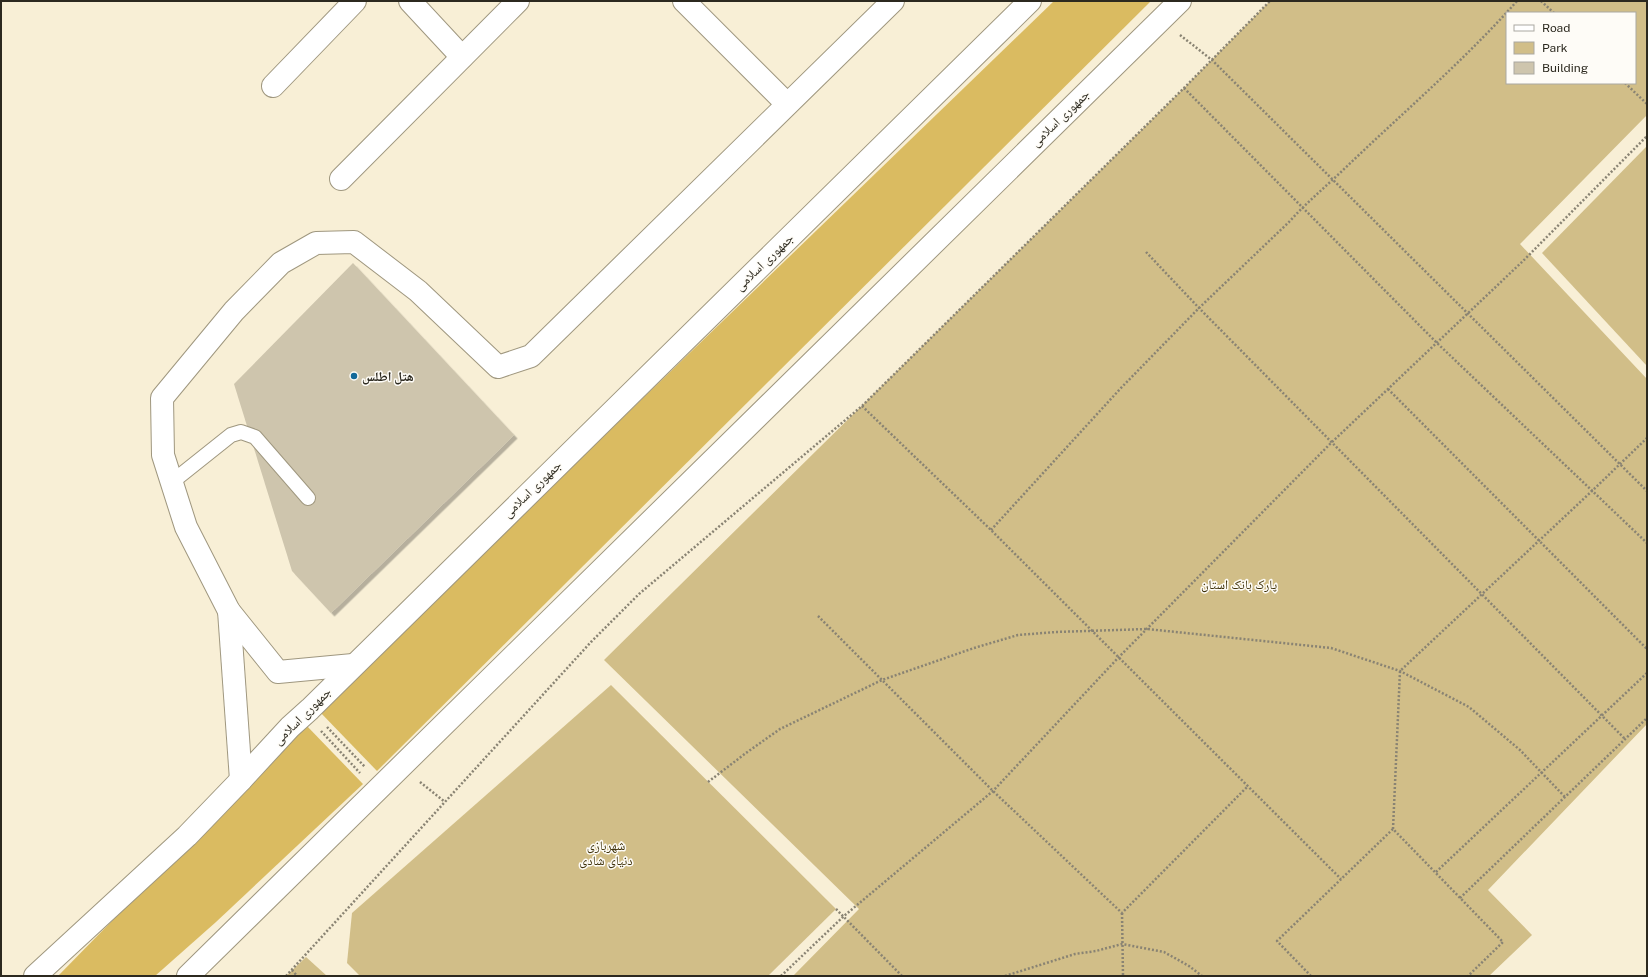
<svg xmlns="http://www.w3.org/2000/svg" width="1648" height="977" font-family="'Public Sans','Noto Naskh Arabic',sans-serif">
  <style>
    .green { fill: #d1be88; fill-rule: evenodd }
    .forest { fill: #dabb61 }
    .building { fill: #cec5ad; filter: url(#shadow) }
    .lines { fill: none; stroke-linecap: round; stroke-linejoin: round }
    .lane-casing { stroke: #9f977f; stroke-width: 16 }
    .street-casing { stroke: #9f977f; stroke-width: 24 }
    .secondary-casing { stroke: #9f977f; stroke-width: 24 }
    .path { stroke: #898373; stroke-width: 2.5; stroke-dasharray: 2 2; stroke-linecap: butt }
    .lane { stroke: #fff; stroke-width: 14 }
    .street { stroke: #fff; stroke-width: 22 }
    .secondary { stroke: #fff; stroke-width: 22 }
    .poi-dot { fill: #13699a; stroke: #fefcf7; stroke-width: 1.5 }
    .labels { text-anchor: middle; dominant-baseline: central; stroke-width: 3; stroke-linejoin: round; paint-order: stroke }
    .street-label { font-size: 13px; fill: #2c291f; stroke: #fefcf7 }
    .poi-label { font-size: 13px; font-weight: bold; fill: #2c291f; stroke: #fefcf7; text-anchor: start }
    .park-label { font-size: 13px; fill: #3f320a; stroke: #fefcf7 }
  </style>
  <defs>
    <filter id="shadow"><feDropShadow dx="3.5" dy="3.5" stdDeviation="0" flood-color="#0004"/></filter>
  </defs>
  <rect width="100%" height="100%" fill="#f8efd6"/>
  <!-- green -->
  <g class="green">
    <path d="M 1270,1 L 1647,1 L 1647,115 L 1520,244 L 1647,379 L 1647,724 L 1488,890 L 1532,935 L 1489,976 L 793,976 L 859,909 L 604,660 L 1184,88 ZM 1507,13 L 1635,13 L 1635,83 L 1507,83 Z"/>
    <polygon points="1647,146 1647,366 1542,253"/>
    <polygon points="611,685 836,909 768,976 360,976 347,963 352,913"/>
    <polygon points="306,957 327,976 286,976"/>
  </g>
  <!-- forest -->
  <g class="forest">
    <polygon points="1054,1 1151,1 377,771 319,711"/>
    <polygon points="305,724 363,784 216,922 155,976 58,976"/>
  </g>
  <!-- building -->
  <polygon class="building" points="353,263 514,435 331,613 292,571 234,384"/>
  <g class="lines">
    <!-- lane casing -->
    <g class="lane-casing">
      <polyline id="lane" points="172,482 231,435 241,432 255,437 308,498"/>
    </g>
    <!-- street casing -->
    <g class="street-casing">
      <g id="street">
        <polyline points="410,1 462,57"/>
        <polyline points="684,1 787,104"/>
        <polyline points="273,86 355,1"/>
        <polyline points="341,179 518,1"/>
      </g>
    </g>
    <!-- secondary casing -->
    <g class="secondary-casing">
      <g id="secondary">
        <polyline points="229,611 241,780"/>
        <polyline points="353,665 278,672 229,611 186,527 163,455 162,398 234,311 281,263 316,243 354,242 418,291 498,367 531,356 893,1"/>
        <polyline points="35,976 187,836 241,780 290,727 310,709 1030,1"/>
        <polyline points="188,976 1180,1"/>
      </g>
    </g>
    <!-- path -->
    <g class="path">
      <polyline points="1541,1 1554,13"/>
      <polyline points="1180,35 1212,60 1647,491"/>
      <polyline points="1625,83 1647,104"/>
      <polyline points="1184,88 1437,343 1647,543"/>
      <polyline points="1146,252 1199,308 1625,739"/>
      <polyline points="1388,389 1647,649"/>
      <polyline points="862,406 991,530 1341,879"/>
      <path d="M 991,530 L 1120,389 L 1199,308 L 1289,222 C 1305,204 1323,189 1341,172 C 1400,115 1463,62 1517,1"/>
      <polyline points="818,616 993,791 1122,913 1248,786"/>
      <polyline points="327,727 365,767"/>
      <polyline points="321,731 360,773"/>
      <polyline points="420,782 445,802"/>
      <polyline points="708,782 746,753 780,729 882,680 974,648 1018,635 1056,632 1147,629 1331,648 1400,671 1469,707 1520,750 1565,797"/>
      <polyline points="1393,829 1400,671 1592,491 1647,438"/>
      <polyline points="1436,872 1647,673"/>
      <polyline points="1460,898 1647,718"/>
      <polyline points="836,909 902,976"/>
      <polyline points="1122,913 1123,976"/>
      <polyline points="292,970 297,976"/>
      <polyline points="286,976 591,642 639,594 862,406 1184,88 1270,1"/>
      <polyline points="781,976 844,916 993,791 1118,658 1331,443 1523,261 1647,136"/>
      <polyline points="1005,976 1075,954 1096,951 1122,944 1164,952 1189,966 1202,976"/>
      <polyline points="1311,976 1277,941 1393,829 1503,942 1468,976"/>
    </g>
    <!-- lane -->
    <use href="#lane" class="lane"/>
    <!-- street -->
    <use href="#street" class="street"/>
    <!-- secondary -->
    <use href="#secondary" class="secondary"/>
  </g>
  <!-- markers -->
  <circle class="poi-dot" cx="354" cy="376" r="4"/>
  <g class="labels">
    <!-- street labels -->
    <g class="street-label">
      <text transform="translate(1060 118) rotate(-44)">جمهوری اسلامی</text>
      <text transform="translate(764 262) rotate(-44)">جمهوری اسلامی</text>
      <text transform="translate(532 489) rotate(-44)">جمهوری اسلامی</text>
      <text transform="translate(302 716) rotate(-45)">جمهوری اسلامی</text>
    </g>
    <!-- poi labels -->
    <g class="poi-label">
      <text x="362" y="376">هتل اطلس</text>
    </g>
    <!-- park labels -->
    <g class="park-label">
      <text x="1239" y="584">پارک بانک استان</text>
      <text x="606" y="845">شهربازی<tspan x="606" dy="15">دنیای شادی</tspan></text>
    </g>
  </g>
  <!-- border -->
  <rect width="1648" height="977" fill="none" stroke="#2c291f" stroke-width="4"/>
  <!-- legend -->
  <rect x="1506" y="12" width="130" height="72" fill="#fefcf7" stroke="#aaa8a1"/>
  <rect x="1514" y="25" width="20" height="6" fill="#ffffff" stroke="#aaa8a1"/>
  <text x="1542" y="32" font-size="12" fill="#2c291f">Road</text>
  <rect x="1514" y="42" width="20" height="12" fill="#d1be88" stroke="#aaa8a1"/>
  <text x="1542" y="52" font-size="12" fill="#2c291f">Park</text>
  <rect x="1514" y="62" width="20" height="12" fill="#cec5ad" stroke="#aaa8a1"/>
  <text x="1542" y="72" font-size="12" fill="#2c291f">Building</text>
</svg>
